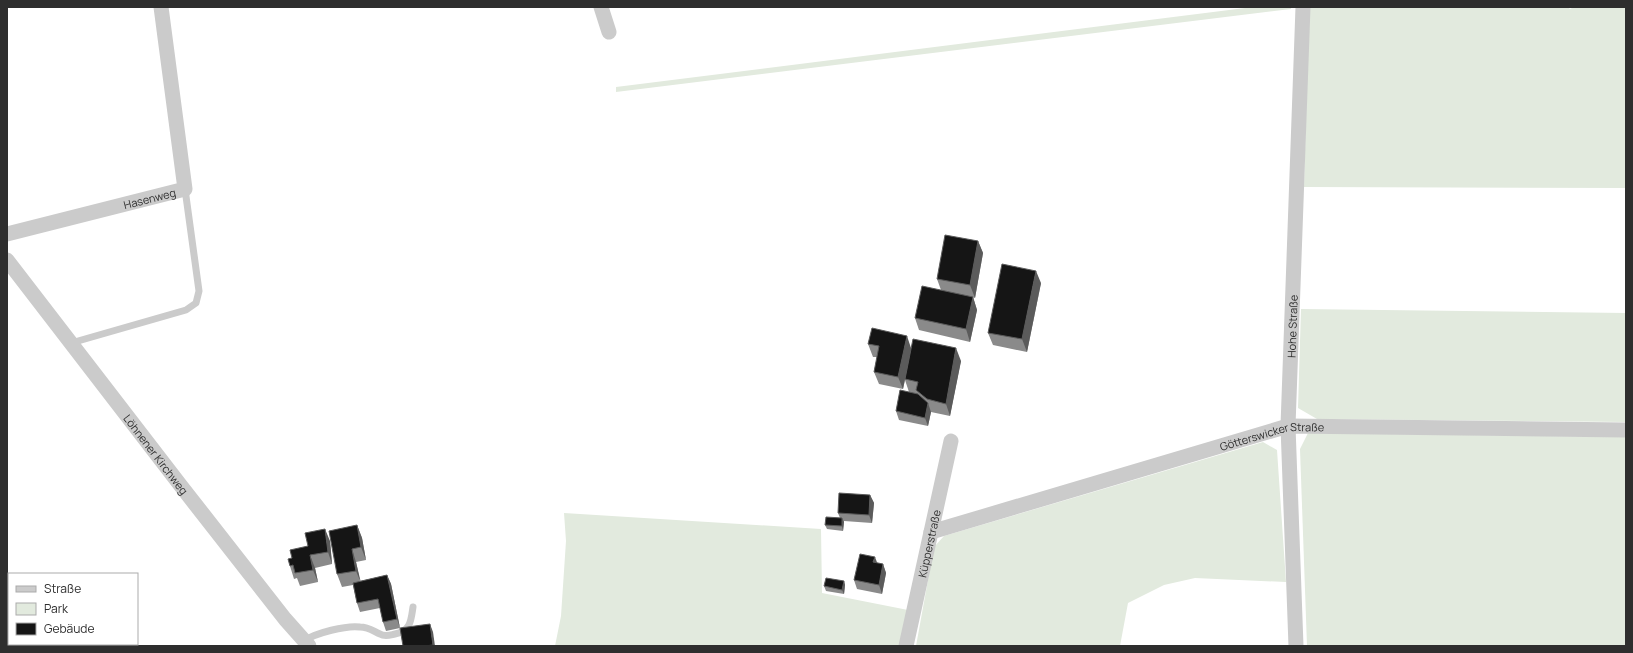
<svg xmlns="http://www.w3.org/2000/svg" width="1633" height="653" font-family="Manrope,sans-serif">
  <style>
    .green { fill: #e2eade }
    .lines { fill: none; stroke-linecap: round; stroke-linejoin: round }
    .service { stroke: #cbcbcb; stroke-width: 7 }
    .minor { stroke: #cbcbcb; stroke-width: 15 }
    .wall { fill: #8a8a8a }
    .shaded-wall { fill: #5b5b5b }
    .building { fill: #151515; stroke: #5b5b5b }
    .labels { text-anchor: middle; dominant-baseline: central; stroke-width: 4; stroke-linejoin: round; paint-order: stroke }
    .street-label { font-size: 11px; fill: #2e2e2e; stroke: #fff }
  </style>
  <rect width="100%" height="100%" fill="#fff"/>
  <!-- green -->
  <g class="green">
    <polygon points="1253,7 1291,7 1291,9 616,92 616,87"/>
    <polygon points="1309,7 1568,7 1570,9 1574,7 1626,7 1626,188 1304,187"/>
    <polygon points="1301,309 1626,313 1626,422 1317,419 1298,408"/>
    <polygon points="1308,433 1626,437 1626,646 1307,646 1300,449"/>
    <polygon points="1263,442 1277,450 1286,582 1195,578 1164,585 1128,603 1120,646 916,646 934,547 944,536"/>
    <polygon points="564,513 821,529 822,593 908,610 901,646 555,646 561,616 566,541"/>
  </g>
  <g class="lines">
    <!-- service -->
    <g class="service">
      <polyline points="71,343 186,310 196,303 199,291 185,189"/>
      <path d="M 304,641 C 315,633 347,625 360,627 C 369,627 373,631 380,634 C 385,637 390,635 395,634 C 411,631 411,620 413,607"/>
    </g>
    <!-- minor -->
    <g class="minor">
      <polyline points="601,7 609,32"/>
      <path id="s1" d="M 7,234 L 185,189 L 161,7"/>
      <path id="s2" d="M 7,260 L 181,486 L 285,619 L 309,646"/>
      <path id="s3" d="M 931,532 L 1288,426 L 1626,430"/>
      <path id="s4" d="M 906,646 L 951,441"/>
      <path id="s5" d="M 1296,646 L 1288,426 L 1303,7"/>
    </g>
  </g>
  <!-- wall -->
  <g class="wall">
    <polygon points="978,241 983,253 975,298 973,297 977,310 970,342 919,330 915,318 941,290 937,279"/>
    <polygon points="1041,283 1027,352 993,345 988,333"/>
    <polygon points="868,344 911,348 961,361 950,416 931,412 928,426 899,420 896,411 909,392 905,380 903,389 879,384 874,372 877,357 873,357"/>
    <polygon points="870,495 874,503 872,523 844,521 843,531 827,529 825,525 840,518 838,513"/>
    <polygon points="357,525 362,538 366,560 356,562 360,581 387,575 391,584 400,628 386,631 383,622 380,608 360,612 357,603 353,585 342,587 337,574"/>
    <polygon points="330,541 332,564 315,568 318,582 300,586 297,578 294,579 290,566 292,558"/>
    <polygon points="877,563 883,564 886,573 882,594 857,589 854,580"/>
    <polygon points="844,581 845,585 844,594 826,591 824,586"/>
  </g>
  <!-- shaded-wall -->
  <g class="shaded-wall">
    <polygon points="978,241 983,253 975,298 970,285"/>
    <polygon points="1036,271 1041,283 1027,352 1022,339"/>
    <polygon points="973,297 977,310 970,342 966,329"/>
    <polygon points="907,336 911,348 903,389 898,377"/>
    <polygon points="956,348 961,361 950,416 946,404"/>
    <polygon points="928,403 931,412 928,426 925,418"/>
    <polygon points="870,495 874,503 872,523 869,515"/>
    <polygon points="842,518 844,522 843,531 842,526"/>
    <polygon points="357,525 362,538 366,560 361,547"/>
    <polygon points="325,529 330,541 332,564 328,552"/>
    <polygon points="352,549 356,562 361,583 356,571"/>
    <polygon points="310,555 315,568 318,582 313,570"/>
    <polygon points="875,557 878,565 873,562"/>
    <polygon points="883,564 886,573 882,594 879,585"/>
    <polygon points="387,575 391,584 400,628 397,619"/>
    <polygon points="844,581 845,585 844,594 842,590"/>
    <polygon points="430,624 433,632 435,646 434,646 433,645"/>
  </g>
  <!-- building -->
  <g class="building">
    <polygon points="945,235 978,241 970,285 937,279"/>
    <polygon points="1002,264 1036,271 1022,339 988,333"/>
    <polygon points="922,286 973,297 966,329 915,318"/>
    <polygon points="872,328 907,336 898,377 874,372 879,346 868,344"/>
    <polygon points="913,339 956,348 946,404 927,399 916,390 918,382 905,379"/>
    <polygon points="900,390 918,394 928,403 925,418 896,411"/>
    <polygon points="839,493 870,495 869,515 838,513"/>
    <polygon points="826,517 842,518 842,526 825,525"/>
    <polygon points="357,525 361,547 352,549 356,571 337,574 329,531"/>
    <polygon points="325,529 328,552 310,555 313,570 295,573 293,565 290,566 288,559 292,558 290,550 308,546 305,533"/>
    <polygon points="860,554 875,557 873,562 883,564 879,585 854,580"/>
    <polygon points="387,575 397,619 383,622 378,599 357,603 353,583"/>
    <polygon points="826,578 844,581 842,590 824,586"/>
    <polygon points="430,624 433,645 425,646 403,646 400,628"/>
  </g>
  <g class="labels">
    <!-- street labels -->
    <g class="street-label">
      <text stroke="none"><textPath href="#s1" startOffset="147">Hasenweg</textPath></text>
      <text stroke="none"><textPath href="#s5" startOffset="320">Hohe Straße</textPath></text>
      <text stroke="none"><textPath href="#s3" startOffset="355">Götterswicker Straße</textPath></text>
      <text stroke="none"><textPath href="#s2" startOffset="245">Löhnener Kirchweg</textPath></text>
      <text stroke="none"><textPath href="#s4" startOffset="105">Küpperstraße</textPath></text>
    </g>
  </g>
  <!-- border -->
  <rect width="1633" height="653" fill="none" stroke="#2e2e2e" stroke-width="16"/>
  <!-- legend -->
  <rect x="8" y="573" width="130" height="72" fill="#ffffff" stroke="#ababab"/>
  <rect x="16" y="586" width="20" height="6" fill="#cbcbcb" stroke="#ababab"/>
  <text x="44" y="593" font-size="12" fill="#2e2e2e">Straße</text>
  <rect x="16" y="603" width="20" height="12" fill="#e2eade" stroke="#ababab"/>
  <text x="44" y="613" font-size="12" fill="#2e2e2e">Park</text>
  <rect x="16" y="623" width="20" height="12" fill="#151515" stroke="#ababab"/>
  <text x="44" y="633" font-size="12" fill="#2e2e2e">Gebäude</text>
</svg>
